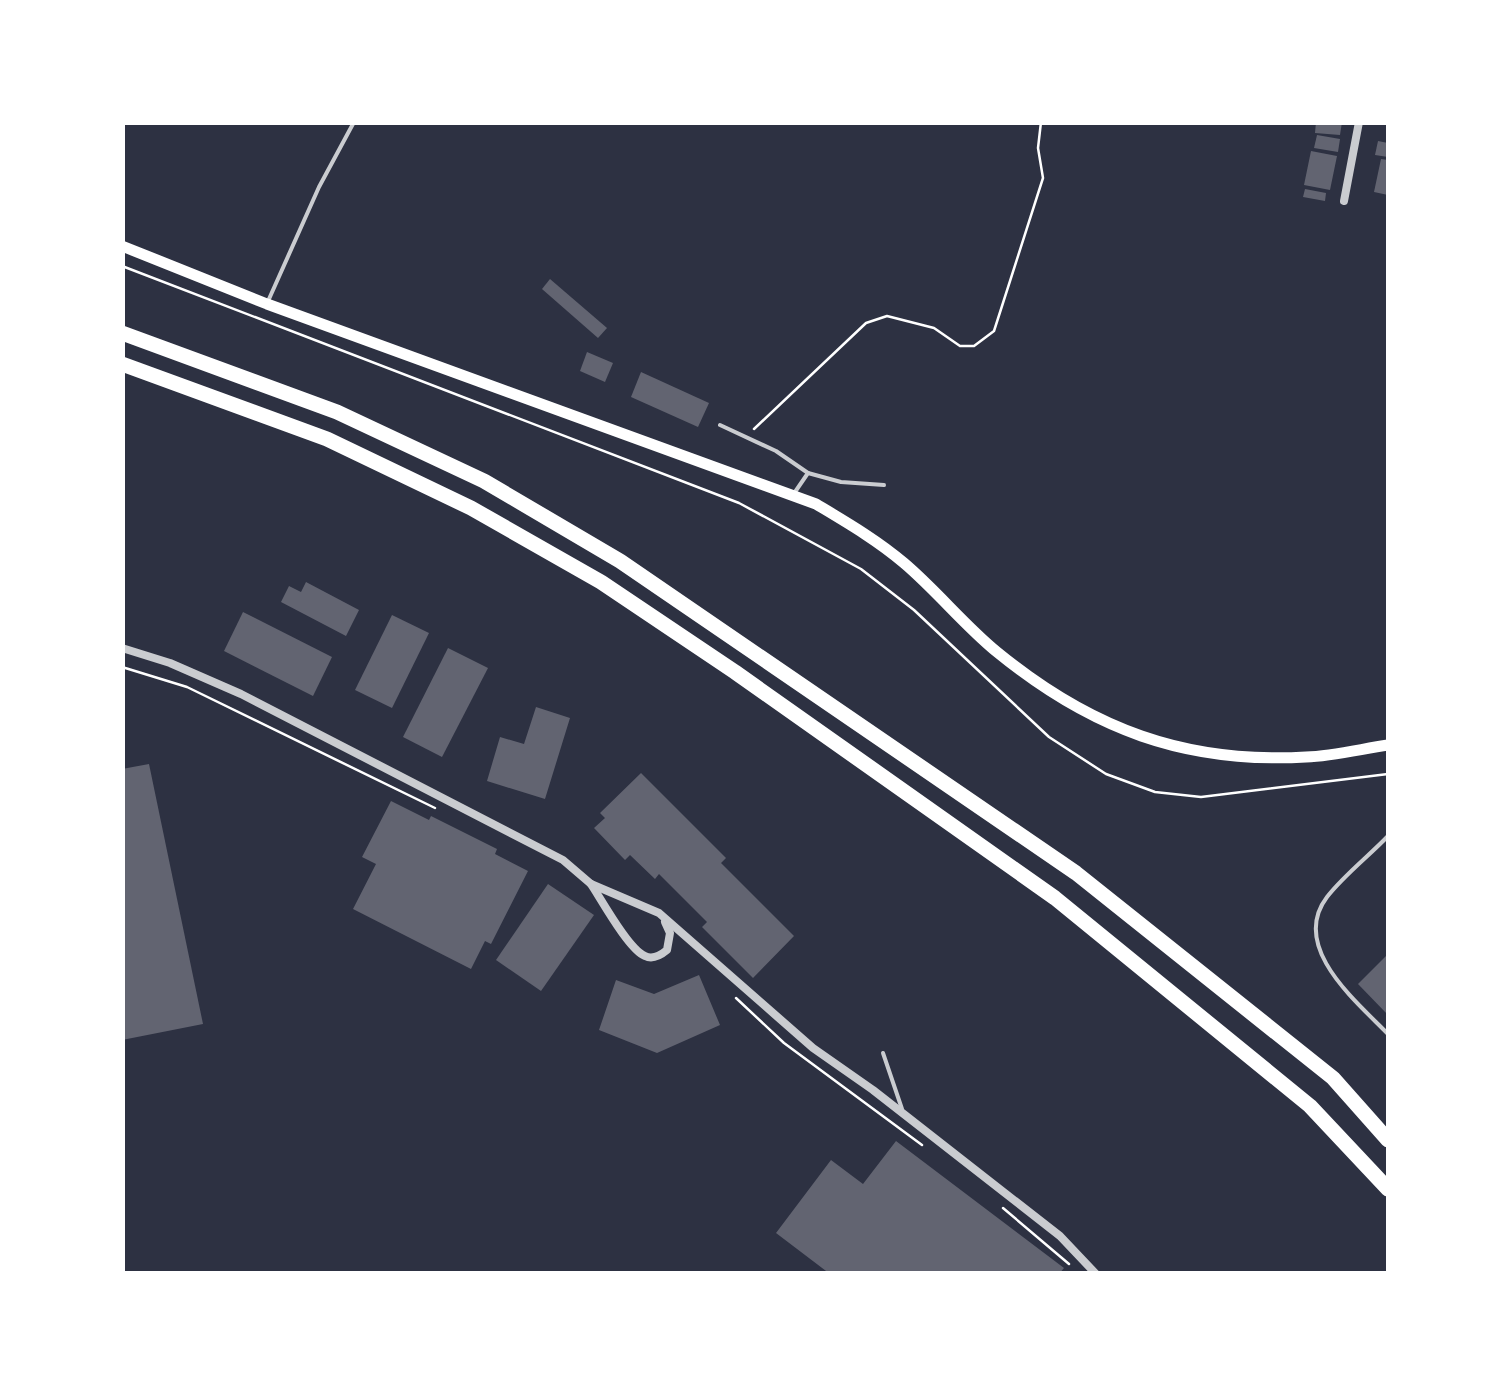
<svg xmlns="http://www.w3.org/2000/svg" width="1511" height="1396" font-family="'Sofia Sans Condensed',sans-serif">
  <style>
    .building { fill: #626471 }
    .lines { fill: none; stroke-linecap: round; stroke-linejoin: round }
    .path { stroke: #fff; stroke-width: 2.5 }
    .service { stroke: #caccd0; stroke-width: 4 }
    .minor { stroke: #caccd0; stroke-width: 8 }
    .secondary { stroke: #fff; stroke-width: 11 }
    .motorway { stroke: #fff; stroke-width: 15 }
  </style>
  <rect width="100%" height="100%" fill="#2d3142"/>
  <!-- building -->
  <g class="building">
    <polygon points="1316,122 1342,122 1340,135 1315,133"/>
    <polygon points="1317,135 1340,139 1338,152 1314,148"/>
    <polygon points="1378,141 1388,143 1388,157 1375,155"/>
    <polygon points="1311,151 1337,156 1330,190 1304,185"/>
    <polygon points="1381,159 1388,160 1388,195 1374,192"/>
    <polygon points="1305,189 1326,193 1325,201 1303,197"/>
    <polygon points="550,279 607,328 598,338 542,289"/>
    <polygon points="587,352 613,363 605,382 580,371"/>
    <polygon points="641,372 709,403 698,427 631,397"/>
    <polygon points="306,582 359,610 346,636 281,602 289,586 301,592"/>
    <polygon points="243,612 332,657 313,696 224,651"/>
    <polygon points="392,615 429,633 392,708 355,690"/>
    <polygon points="448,648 488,668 442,757 403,737"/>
    <polygon points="536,707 570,718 545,799 487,781 500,737 524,744"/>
    <polygon points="149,764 203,1024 122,1040 122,769"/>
    <polygon points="641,773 726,858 721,863 794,936 753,978 702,927 707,922 659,874 655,879 630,855 625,860 594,828 605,818 600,813"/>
    <polygon points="391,801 429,820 431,816 497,849 495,854 528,871 491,944 485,941 471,969 353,909 376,864 362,857"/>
    <polygon points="548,884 594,915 541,991 496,960"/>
    <polygon points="1388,954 1388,1015 1358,984"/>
    <polygon points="699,975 720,1025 657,1053 599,1030 616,980 654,994"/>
    <polygon points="896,1141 1064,1268 1059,1274 830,1274 776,1233 831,1160 863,1184"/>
  </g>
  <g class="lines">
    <!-- path -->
    <g class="path">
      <polyline points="122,266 739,503 861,569 914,610 1049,737 1106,774 1155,792 1201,797 1388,774"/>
      <polyline points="754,429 866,323 887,316 934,328 960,346 974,346 994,331 1043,178 1038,148 1041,122"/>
      <polyline points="122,667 187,687 435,808"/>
      <polyline points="1388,857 1388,861"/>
      <polyline points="736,998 784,1043 922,1145"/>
      <polyline points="1003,1208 1069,1264"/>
    </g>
    <!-- service -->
    <g class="service">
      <polyline points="269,299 319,187 354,122"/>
      <polyline points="720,425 776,451 808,473"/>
      <polyline points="795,492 808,473 841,482 884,485"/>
      <path d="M 1388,836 C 1369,856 1344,875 1327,897 C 1289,947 1357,1002 1388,1034"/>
      <polyline points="883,1053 902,1109"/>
    </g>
    <!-- minor -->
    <g class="minor">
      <polyline points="1344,201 1359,122"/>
      <polyline points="122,648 170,663 241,694 563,860 591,884 659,913 813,1048 873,1090 1060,1236 1096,1274"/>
      <path d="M 591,884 C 601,899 629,950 645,956 C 653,960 661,955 667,950 L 670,933 L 665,922"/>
    </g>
    <!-- secondary -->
    <path class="secondary" d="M 122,246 L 267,304 L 816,504 C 846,522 877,540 904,563 C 937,591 964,625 997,652 C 1091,729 1185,764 1306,757 C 1333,756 1361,749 1388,745"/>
    <!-- motorway -->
    <g class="motorway">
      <polyline points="122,333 337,412 484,481 620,561 1076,873 1333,1078 1388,1140"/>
      <polyline points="122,364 327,439 471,508 601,582 735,672 1055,898 1310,1106 1388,1189"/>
    </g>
  </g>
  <!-- border -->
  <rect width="1511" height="1396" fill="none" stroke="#ffffff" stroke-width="250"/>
</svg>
